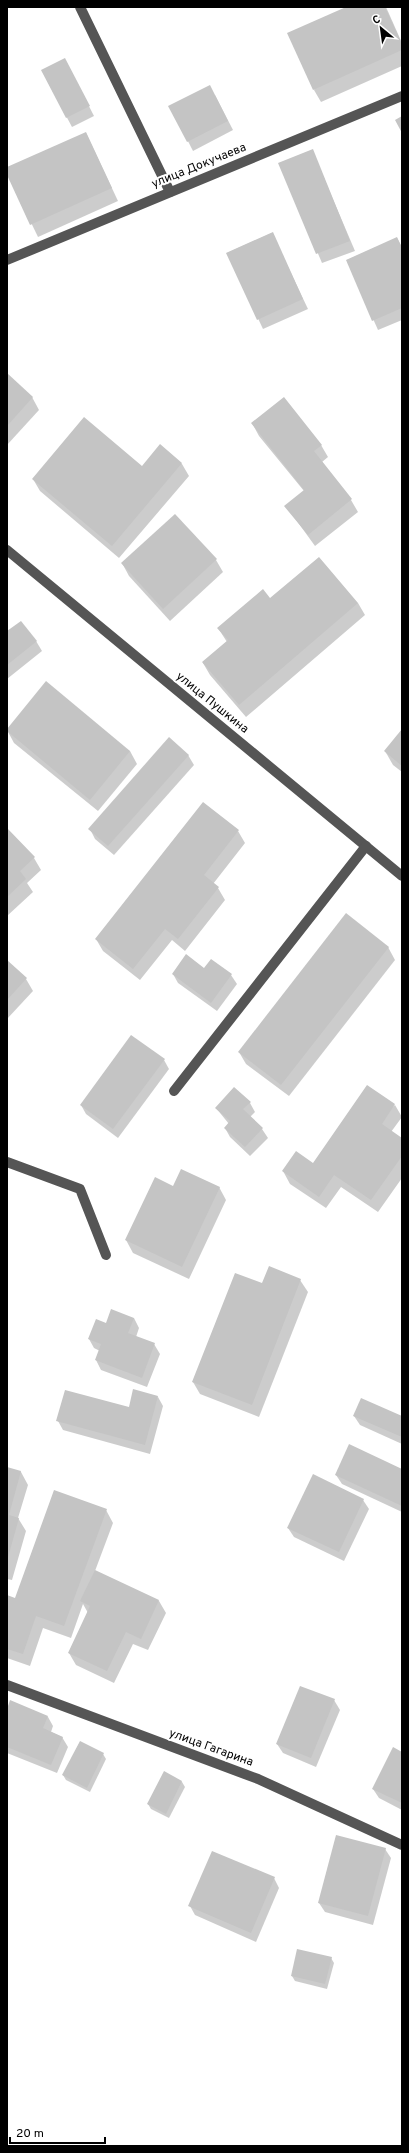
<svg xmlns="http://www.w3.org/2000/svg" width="409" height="2153" font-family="Overpass,sans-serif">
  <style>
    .shadow { fill: #0003 }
    .building { fill: #c4c4c4 }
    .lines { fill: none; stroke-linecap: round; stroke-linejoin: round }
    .minor { stroke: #555; stroke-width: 10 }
    .labels { text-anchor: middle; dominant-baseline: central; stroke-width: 4; stroke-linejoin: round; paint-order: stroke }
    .street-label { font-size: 12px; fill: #000; stroke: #fff }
  </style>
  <rect width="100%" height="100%" fill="#fff"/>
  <!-- shadow -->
  <g class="shadow">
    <polygon points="348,7 386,7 402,43 402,66 321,102 314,90"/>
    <polygon points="70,69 94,116 72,127 42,71"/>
    <polygon points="215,95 233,130 193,151 170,106"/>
    <polygon points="86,133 118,201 38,237 7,173 7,168"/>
    <polygon points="312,150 355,251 322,263 280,164"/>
    <polygon points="272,233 308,309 263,329 227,253"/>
    <polygon points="397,238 402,247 402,320 378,330 347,260"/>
    <polygon points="7,375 32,397 39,410 7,445"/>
    <polygon points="252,423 321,445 328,457 322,462 351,500 358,512 315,546 286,506 304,491 259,436"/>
    <polygon points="160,446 182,464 189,476 119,558 40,491 33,479 142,467"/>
    <polygon points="216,560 223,572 170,621 129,576 122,563"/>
    <polygon points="270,599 358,603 365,615 246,717 210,675 203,663 227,642 218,628"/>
    <polygon points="7,633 36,641 42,651 7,679"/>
    <polygon points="7,730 130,751 137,764 98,811 14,743"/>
    <polygon points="402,730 402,772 393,765 385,751"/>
    <polygon points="188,755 194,765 114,855 95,839 90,829"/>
    <polygon points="7,829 34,858 41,870 27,883 33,892 7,916"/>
    <polygon points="238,831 245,843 213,884 218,888 225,900 185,951 172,940 140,980 103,951 96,939"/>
    <polygon points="388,947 395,960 289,1096 246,1064 239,1052"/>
    <polygon points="7,962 26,979 33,991 7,1019"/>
    <polygon points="205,969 231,975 237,984 217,1011 178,983 173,974"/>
    <polygon points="164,1060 169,1069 118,1138 86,1114 81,1105"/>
    <polygon points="234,1088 250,1103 255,1112 250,1117 262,1129 268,1138 250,1156 230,1137 225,1128 229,1124 216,1108"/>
    <polygon points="395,1105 402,1117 391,1132 402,1139 402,1178 378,1212 341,1187 326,1208 290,1184 283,1171 313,1164"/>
    <polygon points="174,1187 219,1187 226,1200 189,1279 133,1253 126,1240"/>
    <polygon points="300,1280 308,1292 259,1417 200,1394 193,1382"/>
    <polygon points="134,1318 139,1328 136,1337 154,1344 160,1354 147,1387 101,1370 96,1360 100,1351 94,1348 89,1339 106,1324"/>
    <polygon points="158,1397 163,1406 150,1454 63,1430 58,1421 129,1408"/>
    <polygon points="354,1416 402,1417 402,1444 360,1425"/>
    <polygon points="7,1468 21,1472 28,1485 18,1518 26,1531 12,1580 7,1579"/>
    <polygon points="402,1470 402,1512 342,1484 336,1475"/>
    <polygon points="363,1500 369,1509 344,1561 294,1537 288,1528"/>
    <polygon points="106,1510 113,1523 95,1571 159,1601 166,1613 148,1650 133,1644 114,1683 76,1665 69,1653 88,1613 83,1604 71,1638 43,1628 30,1666 7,1658 7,1596 15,1600"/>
    <polygon points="334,1700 340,1710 316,1767 283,1753 277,1744"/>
    <polygon points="7,1711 48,1717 53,1726 51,1732 62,1737 68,1747 57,1773 7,1753"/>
    <polygon points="80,1742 103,1754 106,1759 90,1792 66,1780 63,1775"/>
    <polygon points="402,1753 402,1810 379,1798 373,1789"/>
    <polygon points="164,1773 182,1782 185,1787 169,1818 151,1809 148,1804"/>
    <polygon points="385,1849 391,1858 373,1925 325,1912 319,1903"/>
    <polygon points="274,1878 279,1888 256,1942 195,1915 190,1906"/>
    <polygon points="331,1958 334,1963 327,1989 295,1981 292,1976"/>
  </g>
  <!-- building -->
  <g class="building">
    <polygon points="346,7 385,7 402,44 402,50 313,90 287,33"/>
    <polygon points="65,58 90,106 66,118 41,70"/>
    <polygon points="210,85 228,121 187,142 168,106"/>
    <polygon points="402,116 402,133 395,120"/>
    <polygon points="86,132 112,188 30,225 7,175 7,167"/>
    <polygon points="313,149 350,241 316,254 278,163"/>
    <polygon points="273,232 303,299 257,320 226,253"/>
    <polygon points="397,237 402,248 402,308 372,321 346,260"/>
    <polygon points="7,373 33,397 7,426"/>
    <polygon points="284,397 322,445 314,451 352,499 308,535 284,506 304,490 251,423"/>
    <polygon points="84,417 142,466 160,444 182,463 112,546 32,479"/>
    <polygon points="175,514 217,559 163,609 121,563"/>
    <polygon points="319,557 358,603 239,705 202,662 228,640 217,628 263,589 270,598"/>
    <polygon points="21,621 37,641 7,665 7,631"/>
    <polygon points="46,681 130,751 90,800 7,731 7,729"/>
    <polygon points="402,729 402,766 384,751"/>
    <polygon points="169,737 189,755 108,846 88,829"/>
    <polygon points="203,802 239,830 204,875 219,887 178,939 165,929 133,969 95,939"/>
    <polygon points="7,828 35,857 20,871 26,879 7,897"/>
    <polygon points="346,913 389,947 281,1085 238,1052"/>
    <polygon points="186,954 204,968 211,959 232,974 211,1003 172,974"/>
    <polygon points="7,960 27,978 7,1000"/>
    <polygon points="131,1035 165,1059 113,1129 80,1105"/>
    <polygon points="367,1085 395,1104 382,1124 402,1138 402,1156 371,1200 334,1175 319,1197 282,1171 296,1151 313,1163"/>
    <polygon points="234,1087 251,1102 243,1109 263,1128 245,1147 224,1128 230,1121 215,1108"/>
    <polygon points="181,1169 220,1187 182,1267 125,1240 155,1177 173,1186"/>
    <polygon points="269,1266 301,1279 252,1405 192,1382 235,1273 262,1283"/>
    <polygon points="111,1309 134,1318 128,1333 155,1343 142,1378 95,1360 101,1344 88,1339 96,1319 106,1323"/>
    <polygon points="133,1389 158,1396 145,1445 56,1421 65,1390 129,1407"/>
    <polygon points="361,1398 402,1416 402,1437 353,1416"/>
    <polygon points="349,1444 402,1469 402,1506 335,1475"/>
    <polygon points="7,1467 21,1471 9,1515 19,1518 7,1561"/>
    <polygon points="313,1474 364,1499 339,1552 287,1528"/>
    <polygon points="54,1490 107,1509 64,1626 36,1616 23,1654 7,1649 7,1595 15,1598"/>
    <polygon points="95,1570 159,1600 141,1639 126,1632 107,1671 68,1653 90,1606 80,1601"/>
    <polygon points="300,1686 335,1699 311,1758 276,1744"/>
    <polygon points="10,1700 48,1716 43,1728 63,1737 51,1765 7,1747 7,1709"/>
    <polygon points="80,1741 104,1753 87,1788 62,1775"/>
    <polygon points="393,1747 402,1752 402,1803 372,1789"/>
    <polygon points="164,1771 182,1781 166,1814 147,1804"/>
    <polygon points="336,1835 386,1848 368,1916 318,1903"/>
    <polygon points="212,1851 275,1877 251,1933 188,1906"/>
    <polygon points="297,1949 332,1957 325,1984 291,1976"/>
  </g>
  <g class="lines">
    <!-- minor -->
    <g class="minor">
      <polyline points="80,7 170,192"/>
      <polyline points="7,260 402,96"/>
      <polyline points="7,550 402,876"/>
      <polyline points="174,1091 366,846"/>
      <polyline points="7,1162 80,1189 106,1255"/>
      <polyline points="7,1685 258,1779 402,1845"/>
    </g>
  </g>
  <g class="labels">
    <!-- street labels -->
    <g class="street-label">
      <text transform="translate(199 166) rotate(-22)">улица Докучаева</text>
      <text transform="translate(212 703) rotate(39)">улица Пушкина</text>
      <text transform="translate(211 1748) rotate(20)">улица Гагарина</text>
    </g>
  </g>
  <!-- border -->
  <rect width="409" height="2153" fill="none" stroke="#000000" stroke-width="16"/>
  <!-- north arrow -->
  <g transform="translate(381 28) rotate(331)" stroke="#ffffff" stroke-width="3" paint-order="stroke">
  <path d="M0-3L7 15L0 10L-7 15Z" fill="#000000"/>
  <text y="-6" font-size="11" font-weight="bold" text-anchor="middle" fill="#000000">С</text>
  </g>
  <!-- scale -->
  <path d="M10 2137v6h95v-6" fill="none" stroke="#000000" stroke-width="2"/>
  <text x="16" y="2137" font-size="12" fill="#000000" stroke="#ffffff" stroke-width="3" paint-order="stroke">20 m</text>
</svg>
